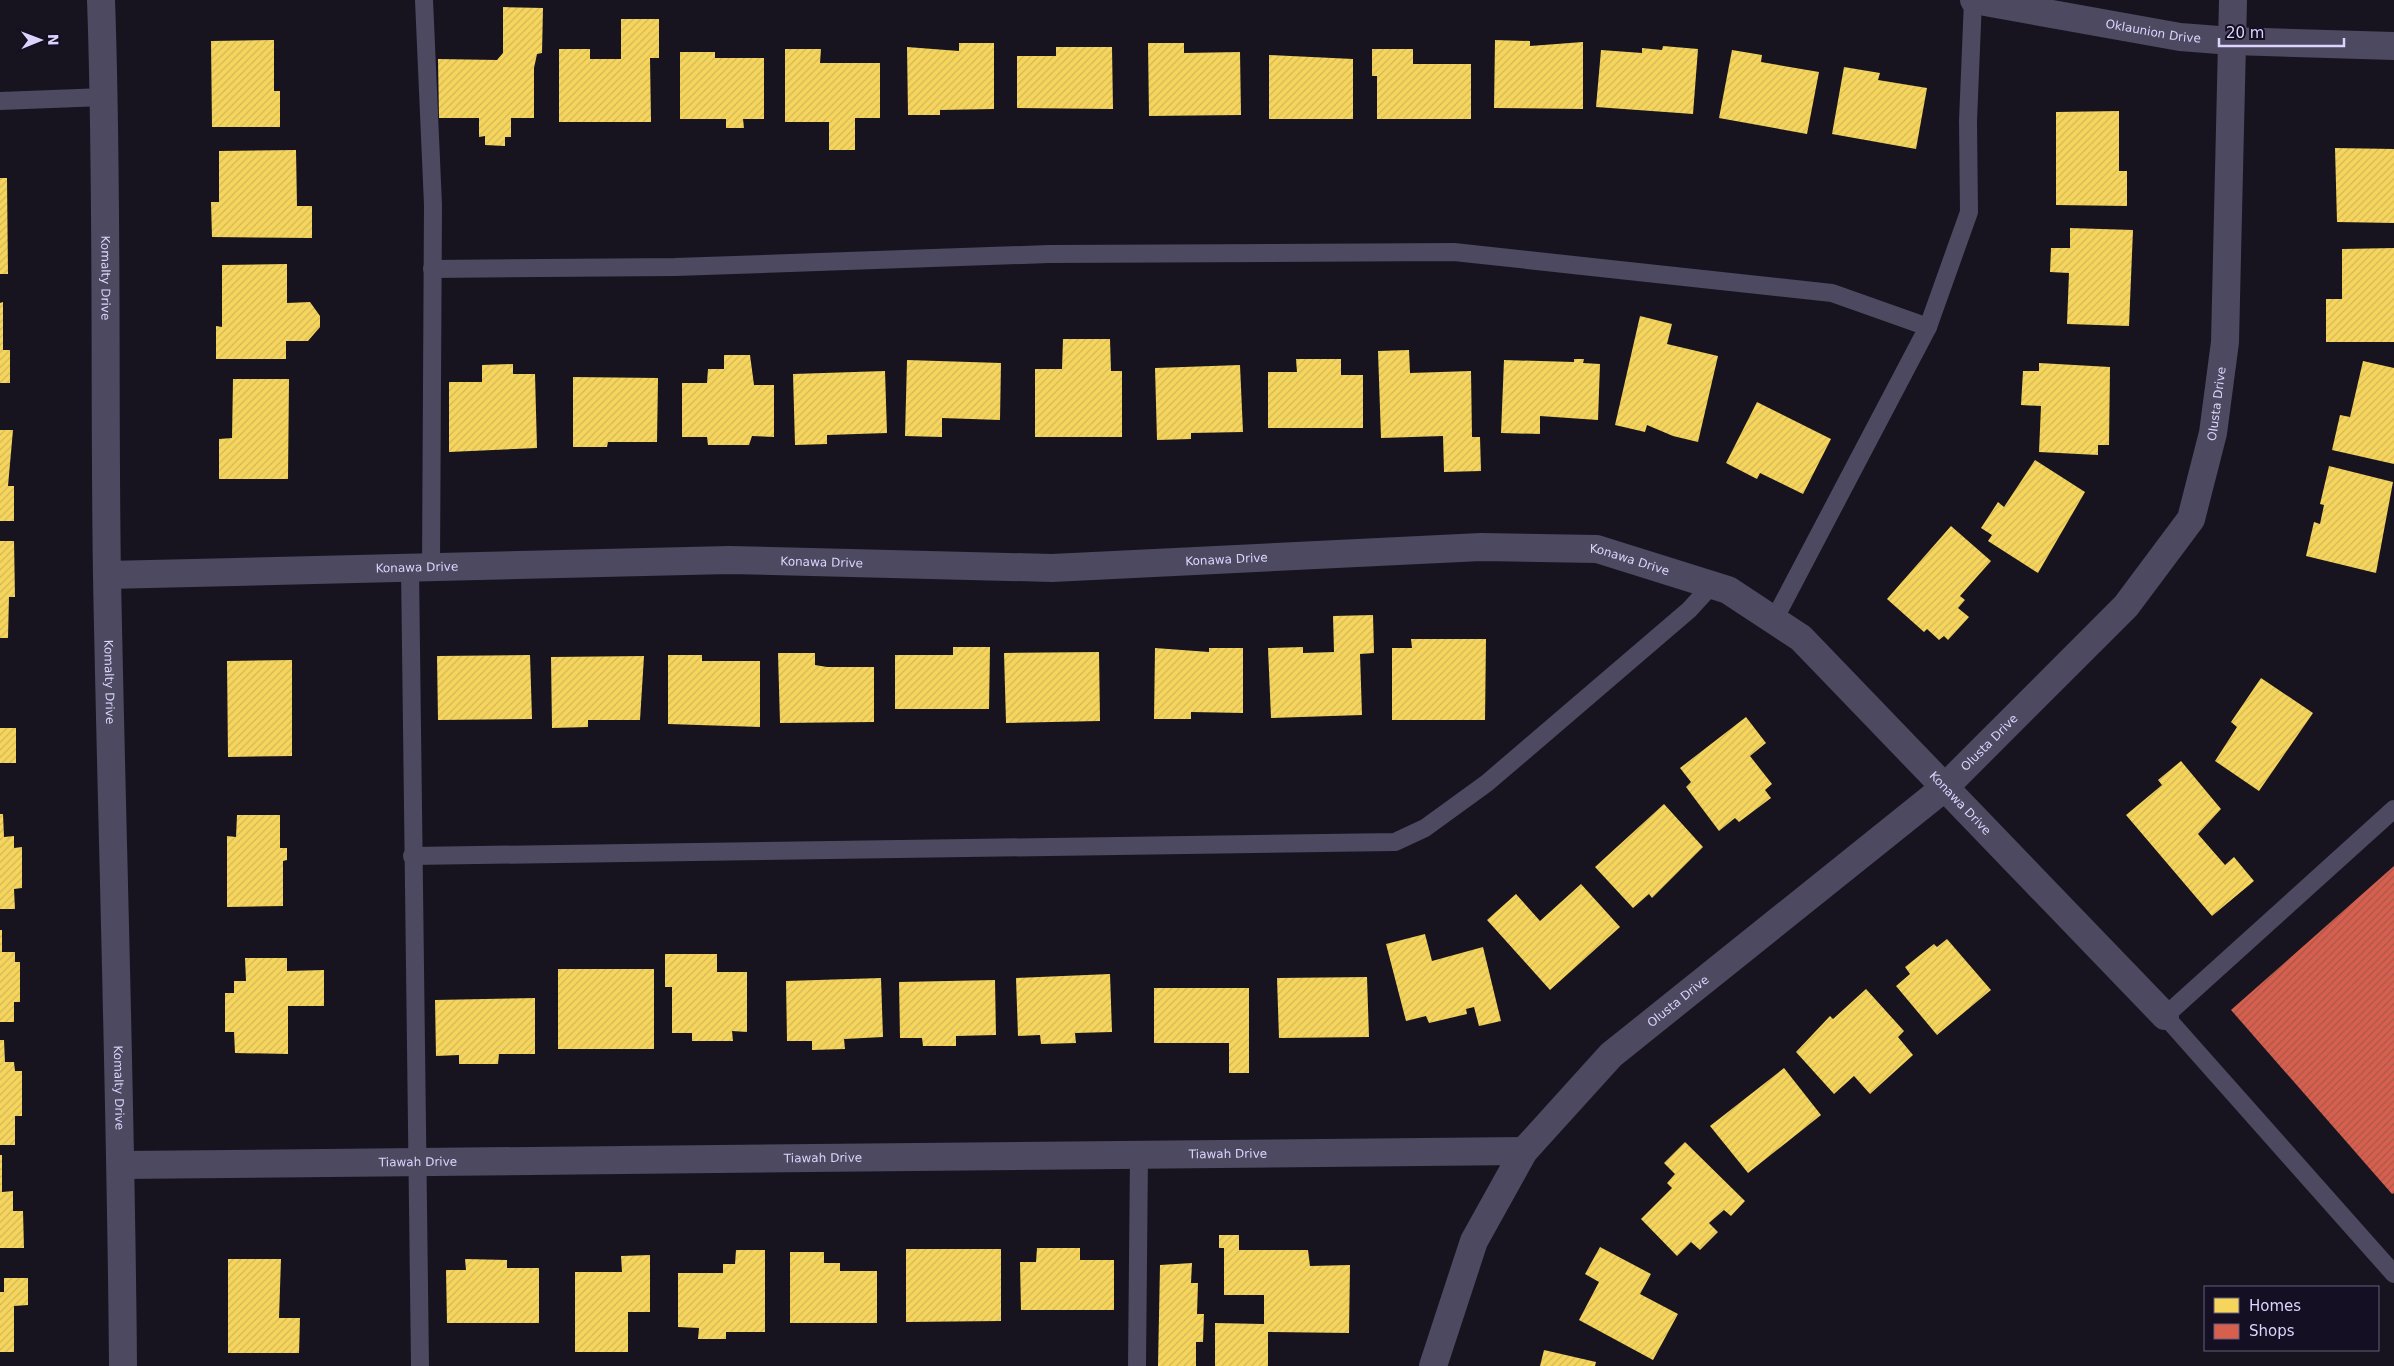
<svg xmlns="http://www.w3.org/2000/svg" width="2394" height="1366" font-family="'DejaVu Sans',sans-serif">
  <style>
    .homes { fill: url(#homes-hatch) }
    .shops { fill: url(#shops-hatch) }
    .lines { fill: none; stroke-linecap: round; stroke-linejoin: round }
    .lane { stroke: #4c4960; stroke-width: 18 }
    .street { stroke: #4c4960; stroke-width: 28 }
    .labels { text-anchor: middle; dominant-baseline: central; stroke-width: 5; stroke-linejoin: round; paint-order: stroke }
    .street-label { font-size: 12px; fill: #dcd4fd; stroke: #150f24 }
  </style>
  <defs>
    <pattern id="homes-hatch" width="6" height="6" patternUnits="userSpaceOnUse" patternTransform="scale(1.25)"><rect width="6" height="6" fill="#f6d55c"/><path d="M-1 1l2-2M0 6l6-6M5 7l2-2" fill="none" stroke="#d2b759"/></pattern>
    <pattern id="shops-hatch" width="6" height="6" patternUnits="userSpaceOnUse" patternTransform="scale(1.25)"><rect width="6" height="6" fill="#d6604d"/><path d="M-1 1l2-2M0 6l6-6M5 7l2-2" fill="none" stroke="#aa564d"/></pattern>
  </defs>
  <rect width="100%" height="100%" fill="#17141f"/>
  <!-- homes -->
  <g class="homes">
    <polygon points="503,7 543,8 542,53 537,54 534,68 534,118 511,118 511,137 505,137 505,146 485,145 485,136 479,137 479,118 439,118 438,59 497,60 503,53"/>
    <polygon points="621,19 659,19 659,58 650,58 651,122 559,122 559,49 590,49 590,59 621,59"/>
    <polygon points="274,40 274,91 280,91 280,127 212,127 211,41"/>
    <polygon points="1495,40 1530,41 1530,46 1583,42 1583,109 1494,108"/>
    <polygon points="959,43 994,43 994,109 940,110 940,115 908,115 907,47 959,51"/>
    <polygon points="1148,43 1184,43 1184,53 1240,52 1241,115 1149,116"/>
    <polygon points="1663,46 1698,49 1693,114 1596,107 1601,50 1642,53 1642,48 1662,50"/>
    <polygon points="1056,47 1112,47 1113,109 1017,108 1017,56 1056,56"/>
    <polygon points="785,49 821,49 820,63 880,63 880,118 855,118 855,150 829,150 829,122 785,122"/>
    <polygon points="1372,49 1413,49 1413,64 1471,64 1471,119 1377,119 1377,76 1372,76"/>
    <polygon points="1732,50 1762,55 1761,62 1819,72 1807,134 1719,118"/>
    <polygon points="680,52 715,52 715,58 764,58 764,119 743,119 744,128 726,128 726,119 680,119"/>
    <polygon points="1269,55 1353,59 1353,119 1269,119"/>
    <polygon points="1844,67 1880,73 1878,80 1927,88 1916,149 1832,134"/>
    <polygon points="2119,111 2119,171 2127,171 2127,206 2056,205 2056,112"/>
    <polygon points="2335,148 2394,149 2394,223 2337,222"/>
    <polygon points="296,150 297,206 312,206 312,238 212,237 211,202 219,202 219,151"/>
    <polygon points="0,178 7,178 8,274 0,274"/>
    <polygon points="2070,228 2133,230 2129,326 2067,324 2069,273 2050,272 2051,248 2070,248"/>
    <polygon points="2394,248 2394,342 2326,342 2326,299 2342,299 2342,249"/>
    <polygon points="287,264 287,303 310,302 320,316 320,327 308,341 286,341 286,359 216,359 216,326 222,327 222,265"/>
    <polygon points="3,302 3,350 10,350 10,383 0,383 0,303"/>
    <polygon points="1640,316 1672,324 1667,344 1718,356 1698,442 1673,436 1647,425 1645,432 1615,425"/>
    <polygon points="1063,339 1110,339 1111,371 1122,371 1122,437 1035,437 1035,369 1062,369"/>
    <polygon points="1409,350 1410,373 1471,371 1472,437 1480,437 1481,471 1444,472 1443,436 1381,438 1378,351"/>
    <polygon points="724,355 750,355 754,385 774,385 774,437 752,436 749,445 708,445 707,437 682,437 682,383 707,383 708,369 724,369"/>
    <polygon points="1296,359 1341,359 1341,375 1363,375 1363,428 1268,428 1268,372 1297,372"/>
    <polygon points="1574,359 1584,359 1583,363 1600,364 1598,420 1540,416 1540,434 1501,433 1504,360 1574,362"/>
    <polygon points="907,360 1001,363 1000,420 942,418 942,437 905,436"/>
    <polygon points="2363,361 2394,368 2394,464 2332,450 2340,415 2350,417"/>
    <polygon points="2039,363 2110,367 2109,445 2098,445 2098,455 2039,452 2041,406 2021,405 2023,371 2039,371"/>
    <polygon points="513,364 513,374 535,374 537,448 449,452 449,382 482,382 482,365"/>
    <polygon points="1240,365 1243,432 1191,433 1191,439 1157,440 1155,368"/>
    <polygon points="885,371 887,433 827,435 827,444 795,445 793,374"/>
    <polygon points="573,377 658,378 657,442 608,442 607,447 573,447"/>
    <polygon points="233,379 289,379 288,479 219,479 219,439 232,438"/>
    <polygon points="1757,402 1831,439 1803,494 1760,473 1757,479 1726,463"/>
    <polygon points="0,430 13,430 8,486 14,486 14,521 0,521"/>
    <polygon points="2035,460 2085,492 2038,573 1988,541 1992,535 1981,528 1998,502 2004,507"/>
    <polygon points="2329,466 2393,482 2376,573 2306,556 2314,522 2320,524 2324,505 2320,504"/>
    <polygon points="1951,526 1991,561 1960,596 1965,600 1958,608 1969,617 1948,640 1944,636 1939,640 1927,629 1924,632 1887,599"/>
    <polygon points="0,541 14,541 15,597 9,597 8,638 0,638"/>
    <polygon points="1373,615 1374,653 1360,654 1362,715 1271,718 1268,648 1303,647 1303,653 1334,652 1333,616"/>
    <polygon points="1411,639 1486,639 1485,720 1392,720 1392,648 1412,648"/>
    <polygon points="953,647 990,647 989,709 895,709 895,655 953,655"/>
    <polygon points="1155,648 1209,652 1209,648 1243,648 1243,713 1191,712 1191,719 1154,719"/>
    <polygon points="1099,652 1100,721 1006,723 1004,653"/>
    <polygon points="778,653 815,653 815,665 827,667 874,667 874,722 780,723"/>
    <polygon points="530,655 532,719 438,720 437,656"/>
    <polygon points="668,655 702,655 702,661 760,661 760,727 668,724"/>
    <polygon points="644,656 640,720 588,720 588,727 552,728 551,657"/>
    <polygon points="292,660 292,756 228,757 227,661"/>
    <polygon points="2261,678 2313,713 2259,791 2215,761 2237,727 2231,722"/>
    <polygon points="1746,717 1766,743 1750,756 1772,784 1765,790 1771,798 1739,822 1735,818 1719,831 1686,787 1691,782 1680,768"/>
    <rect x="0" y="728" width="16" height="35"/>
    <polygon points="2181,761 2221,809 2198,834 2225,865 2234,857 2254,881 2212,916 2126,815 2162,785 2158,780"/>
    <polygon points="1664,804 1703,847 1652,898 1649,894 1633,908 1595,867"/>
    <polygon points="0,814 3,814 4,837 14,836 14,848 22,847 22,888 14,889 15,909 0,909"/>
    <polygon points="237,815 280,815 280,848 287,848 287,860 283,861 283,906 227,907 227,836 236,837"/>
    <polygon points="1581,884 1620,927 1550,990 1487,920 1516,894 1540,921"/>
    <polygon points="0,930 2,930 2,952 15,952 15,962 20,962 20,1002 14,1002 14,1022 0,1022"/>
    <polygon points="1425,934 1432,961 1483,947 1501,1021 1479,1026 1474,1007 1466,1009 1467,1014 1429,1023 1426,1016 1406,1021 1386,944"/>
    <polygon points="1947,939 1991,990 1937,1035 1896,986 1910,974 1905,967 1934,944 1937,947"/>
    <polygon points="665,954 717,954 717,972 747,972 747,1032 732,1031 733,1041 692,1041 692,1033 672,1033 672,987 665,987"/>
    <polygon points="245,958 287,958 287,971 324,970 324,1006 288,1006 288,1054 235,1053 234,1032 225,1032 225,993 234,993 234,981 246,981"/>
    <rect x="558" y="969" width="96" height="80"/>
    <polygon points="1110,974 1112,1032 1075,1033 1076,1043 1041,1044 1040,1035 1018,1036 1016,978"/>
    <polygon points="1367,977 1369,1037 1279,1038 1277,978"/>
    <polygon points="881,978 883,1037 844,1039 845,1049 812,1050 812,1041 787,1041 786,981"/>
    <polygon points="995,980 996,1035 956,1036 956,1046 923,1046 922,1038 900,1038 899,982"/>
    <polygon points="1154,988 1249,988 1249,1073 1229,1073 1229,1043 1154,1043"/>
    <polygon points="1866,989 1904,1031 1898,1037 1913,1055 1870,1094 1854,1076 1834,1094 1796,1052 1830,1016 1833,1019"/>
    <polygon points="535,998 535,1054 499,1054 498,1064 459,1064 459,1055 436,1056 435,1000"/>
    <polygon points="0,1040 4,1040 5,1062 14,1062 15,1071 22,1071 22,1116 15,1116 15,1145 0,1145"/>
    <polygon points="1784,1068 1821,1115 1748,1173 1710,1126"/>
    <polygon points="1685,1142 1745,1201 1731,1216 1724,1210 1709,1223 1718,1232 1700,1250 1691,1242 1677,1256 1641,1219 1672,1188 1667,1183 1675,1174 1664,1163"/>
    <polygon points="0,1155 2,1155 2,1192 13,1191 13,1211 23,1211 24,1248 0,1248"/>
    <polygon points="1219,1235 1239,1235 1239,1250 1308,1250 1310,1266 1350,1265 1349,1333 1268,1332 1268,1366 1215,1366 1215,1323 1264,1324 1264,1295 1224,1295 1224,1248 1219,1248"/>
    <polygon points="1600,1247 1651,1274 1640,1294 1678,1314 1653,1360 1579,1320 1599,1282 1585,1274"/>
    <polygon points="1037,1248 1080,1248 1080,1260 1114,1260 1114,1310 1021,1310 1020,1262 1036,1262"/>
    <polygon points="906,1249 1001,1249 1001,1321 906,1322"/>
    <polygon points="736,1250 765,1250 765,1332 726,1332 726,1339 698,1339 699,1328 678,1327 678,1273 723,1273 723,1264 735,1264"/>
    <polygon points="790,1252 824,1252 824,1263 840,1263 840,1271 877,1271 877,1323 790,1323"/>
    <polygon points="650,1255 650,1312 628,1312 628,1352 575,1352 575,1272 622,1272 621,1256"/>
    <polygon points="228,1259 281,1259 279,1318 300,1318 299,1353 228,1353"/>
    <polygon points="465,1259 507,1260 507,1268 539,1268 539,1323 447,1323 446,1270 466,1270"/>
    <polygon points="1192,1263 1191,1283 1198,1283 1197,1314 1204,1314 1203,1342 1196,1342 1196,1366 1158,1366 1160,1265"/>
    <polygon points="4,1278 28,1278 28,1305 14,1306 14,1352 0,1352 0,1292 4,1292"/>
    <polygon points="1544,1350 1596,1362 1595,1366 1540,1366"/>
  </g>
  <!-- shops -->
  <polygon class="shops" points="2394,866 2394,1193 2392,1194 2231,1010"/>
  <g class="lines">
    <!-- lane -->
    <g class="lane">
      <polyline points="424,0 433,205 431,567"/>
      <polyline points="0,101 104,97"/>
      <polyline points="432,269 675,267 1049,254 1454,252 1832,293 1928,327 1774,620"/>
      <polyline points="1928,327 1969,212 1968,121 1973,0"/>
      <polyline points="410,568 420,1366"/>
      <polyline points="2394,809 2165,1016 2394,1274"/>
      <polyline points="412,856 1395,842 1425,828 1487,783 1689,610 1712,585"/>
      <polyline points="1137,1366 1139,1155"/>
    </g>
    <!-- street -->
    <g class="street">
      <path id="s1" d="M 101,0 C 108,192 104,384 107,577 C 112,840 121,1103 123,1366"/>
      <path id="s2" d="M 1974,0 L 2180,37 L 2232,41 L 2394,46"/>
      <path id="s3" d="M 107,575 L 729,560 L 1052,568 L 1481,547 L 1597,549 L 1728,590 L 1801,638 L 2165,1016"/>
      <path id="s4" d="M 122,1165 L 1524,1151"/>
      <path id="s5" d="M 1433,1366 L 1474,1241 L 1524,1151 L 1611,1055 L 1944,788 L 2126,606 L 2191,519 L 2213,433 L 2225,342 L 2233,0"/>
    </g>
  </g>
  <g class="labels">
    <!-- street labels -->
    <g class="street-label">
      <text stroke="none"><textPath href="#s2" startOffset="182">Oklaunion Drive</textPath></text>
      <text stroke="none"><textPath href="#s1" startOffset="278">Komalty Drive</textPath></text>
      <text stroke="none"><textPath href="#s5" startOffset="1275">Olusta Drive</textPath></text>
      <text stroke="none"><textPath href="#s3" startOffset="1120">Konawa Drive</textPath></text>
      <text stroke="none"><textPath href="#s3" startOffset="1525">Konawa Drive</textPath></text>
      <text stroke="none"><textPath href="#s3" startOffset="715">Konawa Drive</textPath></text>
      <text stroke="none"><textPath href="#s3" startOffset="310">Konawa Drive</textPath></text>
      <text stroke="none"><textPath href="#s1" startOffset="682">Komalty Drive</textPath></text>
      <text stroke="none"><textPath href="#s5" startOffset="855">Olusta Drive</textPath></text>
      <text stroke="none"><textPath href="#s3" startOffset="1945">Konawa Drive</textPath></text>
      <text stroke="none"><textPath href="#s5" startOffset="450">Olusta Drive</textPath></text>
      <text stroke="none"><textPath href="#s1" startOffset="1088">Komalty Drive</textPath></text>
      <text stroke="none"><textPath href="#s4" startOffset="1106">Tiawah Drive</textPath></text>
      <text stroke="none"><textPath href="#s4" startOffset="701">Tiawah Drive</textPath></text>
      <text stroke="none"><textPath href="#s4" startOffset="296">Tiawah Drive</textPath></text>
    </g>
  </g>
  <!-- legend -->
  <rect x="2204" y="1286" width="175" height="65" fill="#150f24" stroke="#655e7b"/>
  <rect x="2214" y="1298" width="25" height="15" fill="#f6d55c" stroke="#655e7b"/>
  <text x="2249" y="1311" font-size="15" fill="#dcd4fd">Homes</text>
  <rect x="2214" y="1324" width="25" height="15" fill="#d6604d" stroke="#655e7b"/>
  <text x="2249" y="1336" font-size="15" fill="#dcd4fd">Shops</text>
  <!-- north arrow -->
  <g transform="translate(40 40) rotate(89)" stroke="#150f24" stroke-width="4" paint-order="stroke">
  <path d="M0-4L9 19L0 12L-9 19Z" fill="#dcd4fd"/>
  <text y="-8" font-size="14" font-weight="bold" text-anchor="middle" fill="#dcd4fd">N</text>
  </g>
  <!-- scale -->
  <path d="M2219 38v8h125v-8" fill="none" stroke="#dcd4fd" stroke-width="2.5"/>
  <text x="2226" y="38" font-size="15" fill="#dcd4fd" stroke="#150f24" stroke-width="4" paint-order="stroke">20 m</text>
</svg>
